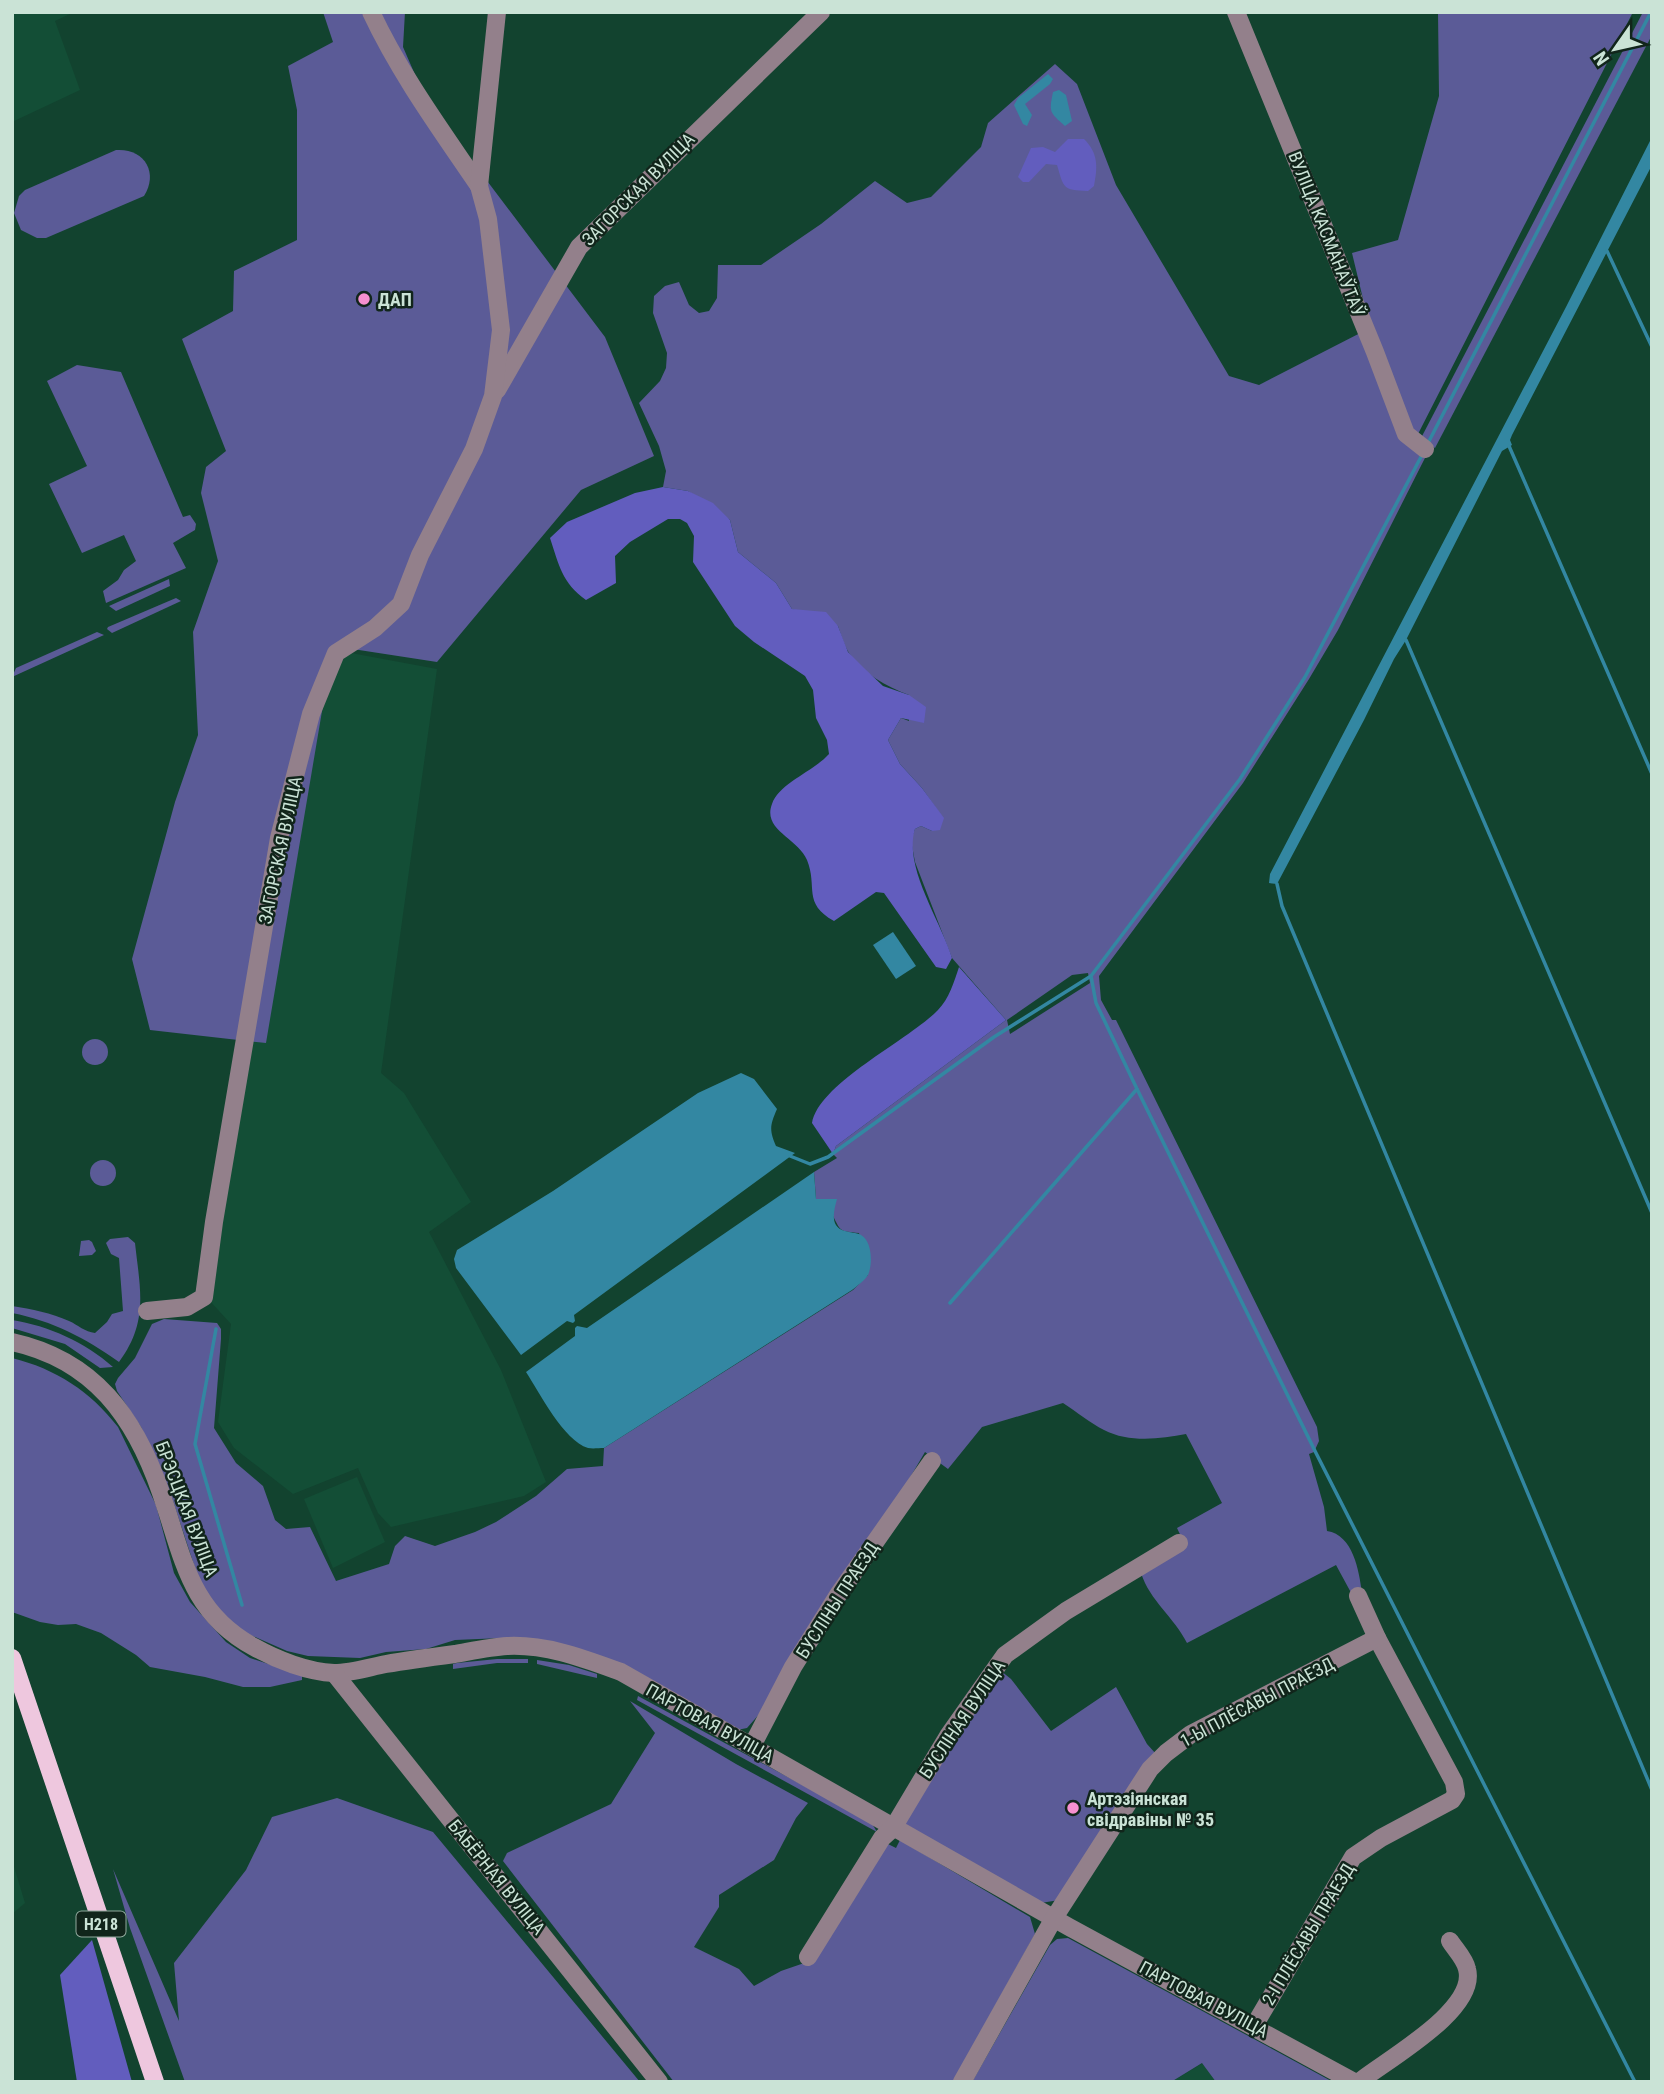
<svg xmlns="http://www.w3.org/2000/svg" width="1664" height="2094" font-family="'Roboto Condensed',sans-serif">
  <style>
    .built { fill: #134e36 }
    .green { fill: #5b5b97; fill-rule: evenodd }
    .forest { fill: #625dbe }
    .water { fill: #3387a2 }
    .lines { fill: none; stroke-linecap: round; stroke-linejoin: round }
    .stream { stroke: #3387a2; stroke-width: 3.5 }
    .minor { stroke: #93808b; stroke-width: 18 }
    .major { stroke: #eec7de; stroke-width: 18 }
    .poi-dot { fill: #f690d0; stroke: #11251b; stroke-width: 2.5 }
    .labels { text-anchor: middle; dominant-baseline: central; stroke-width: 5; stroke-linejoin: round; paint-order: stroke }
    .shield { fill: #11251b; stroke: #92aa9e; stroke-width: 2 }
    .shield-label { font-size: 16px; font-weight: bold; fill: #cae3d6 }
    .street-label { font-size: 18px; fill: #cae3d6; stroke: #11251b }
    .poi-label { font-size: 18px; font-weight: bold; fill: #cae3d6; stroke: #11251b; text-anchor: start }
  </style>
  <rect width="100%" height="100%" fill="#12432f"/>
  <!-- built -->
  <g class="built">
    <polygon points="12,12 74,12 55,21 80,90 12,122"/>
    <polygon points="335,650 437,669 381,1073 404,1093 471,1202 429,1232 501,1370 546,1482 524,1496 391,1527 378,1513 358,1468 293,1494 234,1448 218,1422 231,1324 197,1287"/>
    <polygon points="357,1477 385,1542 333,1568 304,1499"/>
    <polygon points="12,1860 25,1903 12,1914"/>
    <polygon points="1203,2063 1216,2082 1171,2082"/>
  </g>
  <!-- green -->
  <g class="green">
    <polygon points="323,12 405,12 403,47 426,100 605,337 654,456 581,490 437,662 333,646 266,1043 150,1030 132,959 175,802 198,735 193,632 218,561 201,493 206,467 226,451 182,339 233,311 234,271 297,240 297,110 288,66 333,42"/>
    <path d="M 1438,12 L 1633,12 L 1417,436 L 1427,454 L 1338,630 L 1309,679 L 1243,783 L 1099,976 L 1101,1000 L 1112,1020 L 1116,1020 L 1317,1427 L 1319,1441 L 1314,1452 L 1309,1454 L 1324,1507 L 1327,1531 C 1353,1535 1359,1570 1362,1593 L 1355,1600 L 1336,1565 L 1187,1643 C 1174,1617 1150,1601 1141,1573 L 1186,1547 L 1177,1528 L 1222,1503 L 1186,1434 C 1160,1439 1129,1443 1104,1430 C 1090,1423 1077,1412 1063,1403 L 982,1427 L 948,1469 L 925,1452 L 895,1503 L 762,1711 L 747,1728 L 737,1730 L 657,1685 L 502,1638 L 455,1640 L 426,1649 L 386,1652 L 360,1658 L 308,1656 L 287,1651 L 248,1634 L 227,1619 L 201,1586 L 172,1498 L 162,1484 L 149,1444 L 141,1427 L 117,1391 L 115,1384 L 118,1378 L 135,1358 L 152,1324 L 164,1319 L 217,1323 L 221,1329 L 221,1339 L 214,1428 L 236,1463 L 263,1486 L 275,1520 L 286,1529 L 310,1527 L 336,1581 L 389,1564 L 395,1546 L 405,1536 L 435,1546 L 475,1532 L 496,1522 L 536,1496 L 567,1469 L 603,1466 L 604,1448 L 853,1290 L 868,1275 L 859,1233 C 840,1231 841,1232 833,1216 C 829,1209 821,1204 816,1199 L 814,1172 L 837,1158 L 833,1154 L 836,1146 L 1006,1020 L 952,958 L 915,862 L 911,840 L 915,829 L 921,826 L 932,831 L 943,818 L 922,788 L 900,764 L 888,740 L 901,718 L 909,721 L 909,695 C 885,686 864,674 849,653 C 844,645 841,634 838,626 L 792,609 L 776,583 L 738,552 L 730,520 L 688,491 L 663,487 L 666,471 L 659,446 L 639,403 L 660,381 L 666,368 L 667,353 L 653,313 L 654,296 L 665,286 L 679,282 L 689,305 L 699,313 L 709,311 L 717,298 L 718,265 L 761,265 L 821,224 L 875,181 L 907,203 L 931,197 L 981,147 L 988,123 L 1055,64 L 1077,84 L 1116,185 L 1229,376 L 1259,385 L 1370,328 L 1352,253 L 1398,240 L 1439,96 ZM 1088,973 L 1090,983 L 1010,1034 L 1007,1020 L 1072,975 Z"/>
    <polygon points="1643,12 1652,12 1652,35 1435,448 1420,440"/>
    <path d="M 116,150 C 144,148 159,172 144,196 L 46,238 L 37,238 L 21,230 L 14,213 L 19,196 L 25,190 Z"/>
    <polygon points="77,365 121,372 183,517 190,515 196,524 195,530 173,543 186,568 106,603 103,591 118,580 124,570 136,561 124,535 82,553 49,484 87,466 47,381"/>
    <polygon points="169,579 170,586 116,611 109,606"/>
    <polygon points="176,598 181,601 112,633 107,629 108,627"/>
    <polygon points="97,632 104,635 12,677 16,668"/>
    <circle cx="95" cy="1052" r="13"/>
    <circle cx="103" cy="1173" r="13"/>
    <path d="M 128,1237 L 135,1243 C 140,1289 149,1322 119,1362 C 85,1338 53,1321 12,1313 L 12,1306 C 32,1309 51,1313 69,1321 C 78,1325 85,1332 95,1333 L 107,1322 L 112,1314 L 123,1311 L 119,1258 L 111,1254 L 106,1243 L 110,1239 Z"/>
    <polygon points="89,1240 92,1242 96,1251 92,1255 79,1256 81,1241"/>
    <path d="M 12,1320 C 49,1326 85,1342 113,1367 L 100,1368 L 65,1344 L 12,1328 Z"/>
    <path d="M 12,1358 C 56,1369 90,1391 118,1427 L 156,1505 L 174,1573 L 190,1602 L 226,1642 L 250,1658 L 302,1675 L 302,1680 L 270,1687 L 243,1687 L 205,1677 L 150,1667 L 136,1655 L 101,1633 L 76,1624 L 58,1625 L 40,1622 L 12,1612 Z"/>
    <polygon points="497,1659 528,1659 528,1663 497,1663 453,1669 453,1664 457,1663"/>
    <polygon points="537,1660 569,1665 597,1674 597,1678 537,1664"/>
    <polygon points="1001,1671 1011,1679 1051,1731 1116,1687 1147,1744 1156,1754 1059,1900 1041,1903 910,1829 904,1822 906,1813"/>
    <polygon points="638,1696 871,1822 877,1832 637,1700"/>
    <polygon points="630,1701 736,1764 808,1803 796,1818 774,1860 719,1895 719,1907 694,1947 739,1969 754,1986 781,1971 810,1961 886,1843 896,1848 900,1840 1030,1917 1035,1934 953,2082 674,2082 503,1861 507,1853 611,1804 655,1733"/>
    <polygon points="337,1798 433,1832 640,2082 185,2082 130,1928 113,1869 179,2021 174,1963 246,1870 272,1817"/>
    <polygon points="1068,1938 1333,2082 1216,2082 1202,2063 1171,2082 972,2082 1050,1945 1057,1939"/>
  </g>
  <!-- forest -->
  <g class="forest">
    <path d="M 1068,139 L 1084,139 C 1098,153 1098,166 1094,186 L 1088,191 C 1062,190 1064,188 1057,165 L 1046,164 L 1029,182 L 1023,182 L 1018,177 L 1031,148 L 1043,147 L 1055,152 Z"/>
    <path d="M 663,487 L 688,491 L 713,503 L 730,520 L 738,552 L 776,583 L 792,609 L 826,612 L 838,626 L 848,652 L 864,668 L 883,686 L 909,695 L 926,707 L 924,723 L 901,718 L 888,740 L 900,764 L 922,788 L 944,818 L 940,830 L 932,831 L 921,826 L 915,829 C 903,867 941,921 952,958 L 946,969 L 936,967 L 884,893 L 876,892 L 834,921 C 802,903 818,887 807,860 C 798,838 762,830 772,804 C 779,783 813,772 829,754 L 827,740 L 816,718 L 813,690 L 805,676 L 754,642 L 735,626 L 693,562 L 694,536 L 687,523 L 680,519 L 668,519 L 630,542 L 615,556 L 616,583 L 586,600 C 562,583 559,565 550,538 L 567,522 L 635,493 Z"/>
    <path d="M 959,967 L 1006,1020 L 836,1146 L 833,1154 L 812,1123 C 819,1083 909,1040 938,1010 C 949,999 954,982 959,967 Z"/>
    <polygon points="92,1940 132,2082 77,2082 60,1975"/>
  </g>
  <!-- water -->
  <g class="water">
    <polygon points="1048,74 1053,79 1050,84 1025,104 1032,115 1027,126 1023,124 1014,105 1018,98"/>
    <path d="M 1059,90 L 1066,95 L 1072,121 L 1065,126 C 1049,112 1049,112 1053,92 Z"/>
    <polygon points="1652,137 1652,165 1512,435 1510,440 1512,445 1502,451 1406,640 1394,659 1364,720 1277,884 1269,883 1270,874 1566,307"/>
    <polygon points="893,932 916,966 896,979 873,945"/>
    <path d="M 741,1073 L 754,1079 L 777,1109 C 770,1125 769,1130 776,1146 L 795,1153 L 574,1315 L 575,1321 L 573,1323 L 567,1321 L 521,1355 L 456,1268 L 454,1259 L 457,1250 L 553,1191 L 698,1093 Z"/>
    <path d="M 814,1172 L 816,1199 L 837,1199 C 834,1210 829,1227 845,1231 C 850,1233 856,1232 861,1235 C 872,1241 873,1264 868,1275 C 865,1280 857,1286 852,1290 L 604,1448 C 599,1448 593,1449 588,1448 C 564,1441 539,1392 526,1372 L 575,1336 L 575,1328 L 577,1326 L 587,1328 Z"/>
  </g>
  <g class="lines">
    <!-- stream -->
    <g class="stream">
      <polyline points="1607,251 1652,347"/>
      <polyline points="1427,445 1651,12"/>
      <polyline points="1509,446 1652,774"/>
      <polyline points="1406,640 1652,1213"/>
      <polyline points="1277,884 1282,906 1652,1790"/>
      <polyline points="1091,976 1096,1003 1137,1089 1316,1453 1635,2082"/>
      <polyline points="790,1156 810,1164 828,1157 994,1037 1091,976 1240,779 1305,677 1422,455"/>
      <polyline points="950,1303 1137,1089"/>
      <polyline points="216,1329 195,1444 242,1605"/>
    </g>
    <!-- minor -->
    <g class="minor">
      <path d="M 371,12 C 400,74 441,130 479,186"/>
      <polyline points="1236,12 1375,352 1406,434 1425,449"/>
      <polyline points="497,390 579,247 821,12"/>
      <polyline points="147,1311 187,1307 204,1297 214,1222 279,838 311,714 336,653 375,628 401,604 420,555 474,449 493,396 501,330 488,219 479,186 497,12"/>
      <path d="M 12,1342 C 94,1360 135,1417 161,1493 C 183,1556 189,1612 254,1647 C 277,1660 308,1672 334,1673 C 351,1673 370,1667 386,1664 C 409,1660 432,1657 455,1654 C 472,1651 490,1647 507,1646 C 547,1644 585,1659 621,1672 L 1069,1927 L 1354,2082"/>
      <polyline points="334,1673 659,2082"/>
      <polyline points="752,1746 793,1667 838,1595 932,1461"/>
      <polyline points="808,1957 882,1838 893,1828 948,1736 1005,1655 1066,1611 1179,1543"/>
      <polyline points="1254,2026 1353,1857 1381,1838 1452,1800 1456,1794 1454,1782 1377,1638 1358,1596"/>
      <polyline points="962,2082 1054,1918 1150,1769 1166,1753 1191,1734 1377,1638"/>
      <path d="M 1359,2082 C 1386,2060 1478,2010 1467,1969 C 1465,1959 1455,1949 1450,1941"/>
    </g>
    <!-- major -->
    <polyline class="major" points="12,1658 155,2082"/>
  </g>
  <!-- markers -->
  <g class="poi-dot">
    <circle cx="364" cy="299" r="7"/>
    <circle cx="1073" cy="1808" r="7"/>
  </g>
  <g class="labels">
    <!-- shield labels -->
    <rect class="shield" x="76.5" y="1911.5" width="49" height="25" rx="5"/>
    <g class="shield-label">
      <text x="101" y="1924">Н218</text>
    </g>
    <!-- street labels -->
    <g class="street-label">
      <text transform="translate(638 189) rotate(-45)">ЗАГОРСКАЯ ВУЛІЦА</text>
      <text transform="translate(1327 234) rotate(68)">ВУЛІЦА КАСМАНАЎТАЎ</text>
      <text transform="translate(280 850) rotate(-78)">ЗАГОРСКАЯ ВУЛІЦА</text>
      <text transform="translate(187 1509) rotate(69)">БРЭСЦКАЯ ВУЛІЦА</text>
      <text transform="translate(837 1600) rotate(-57)">БУСЛІНЫ ПРАЕЗД</text>
      <text transform="translate(1257 1702) rotate(-28)">1-Ы ПЛЁСАВЫ ПРАЕЗД</text>
      <text transform="translate(962 1719) rotate(-56)">БУСЛІНАЯ ВУЛІЦА</text>
      <text transform="translate(710 1723) rotate(29)">ПАРТОВАЯ ВУЛІЦА</text>
      <text transform="translate(497 1877) rotate(51)">БАБЁРНАЯ ВУЛІЦА</text>
      <text transform="translate(1308 1934) rotate(-59)">2-І ПЛЁСАВЫ ПРАЕЗД</text>
      <text transform="translate(1204 1999) rotate(28)">ПАРТОВАЯ ВУЛІЦА</text>
    </g>
    <!-- poi labels -->
    <g class="poi-label">
      <text x="378" y="299">ДАП</text>
      <text x="1087" y="1798">Артэзіянская<tspan x="1087" dy="21">свідравіны № 35</tspan></text>
    </g>
  </g>
  <!-- border -->
  <rect width="1664" height="2094" fill="none" stroke="#cae3d6" stroke-width="28"/>
  <!-- north arrow -->
  <g transform="translate(1615 49) rotate(236)" stroke="#11251b" stroke-width="5" paint-order="stroke">
  <path d="M0-5L12 26L0 18L-12 26Z" fill="#cae3d6"/>
  <text y="-10" font-size="19" font-weight="bold" text-anchor="middle" fill="#cae3d6">N</text>
  </g>
</svg>
